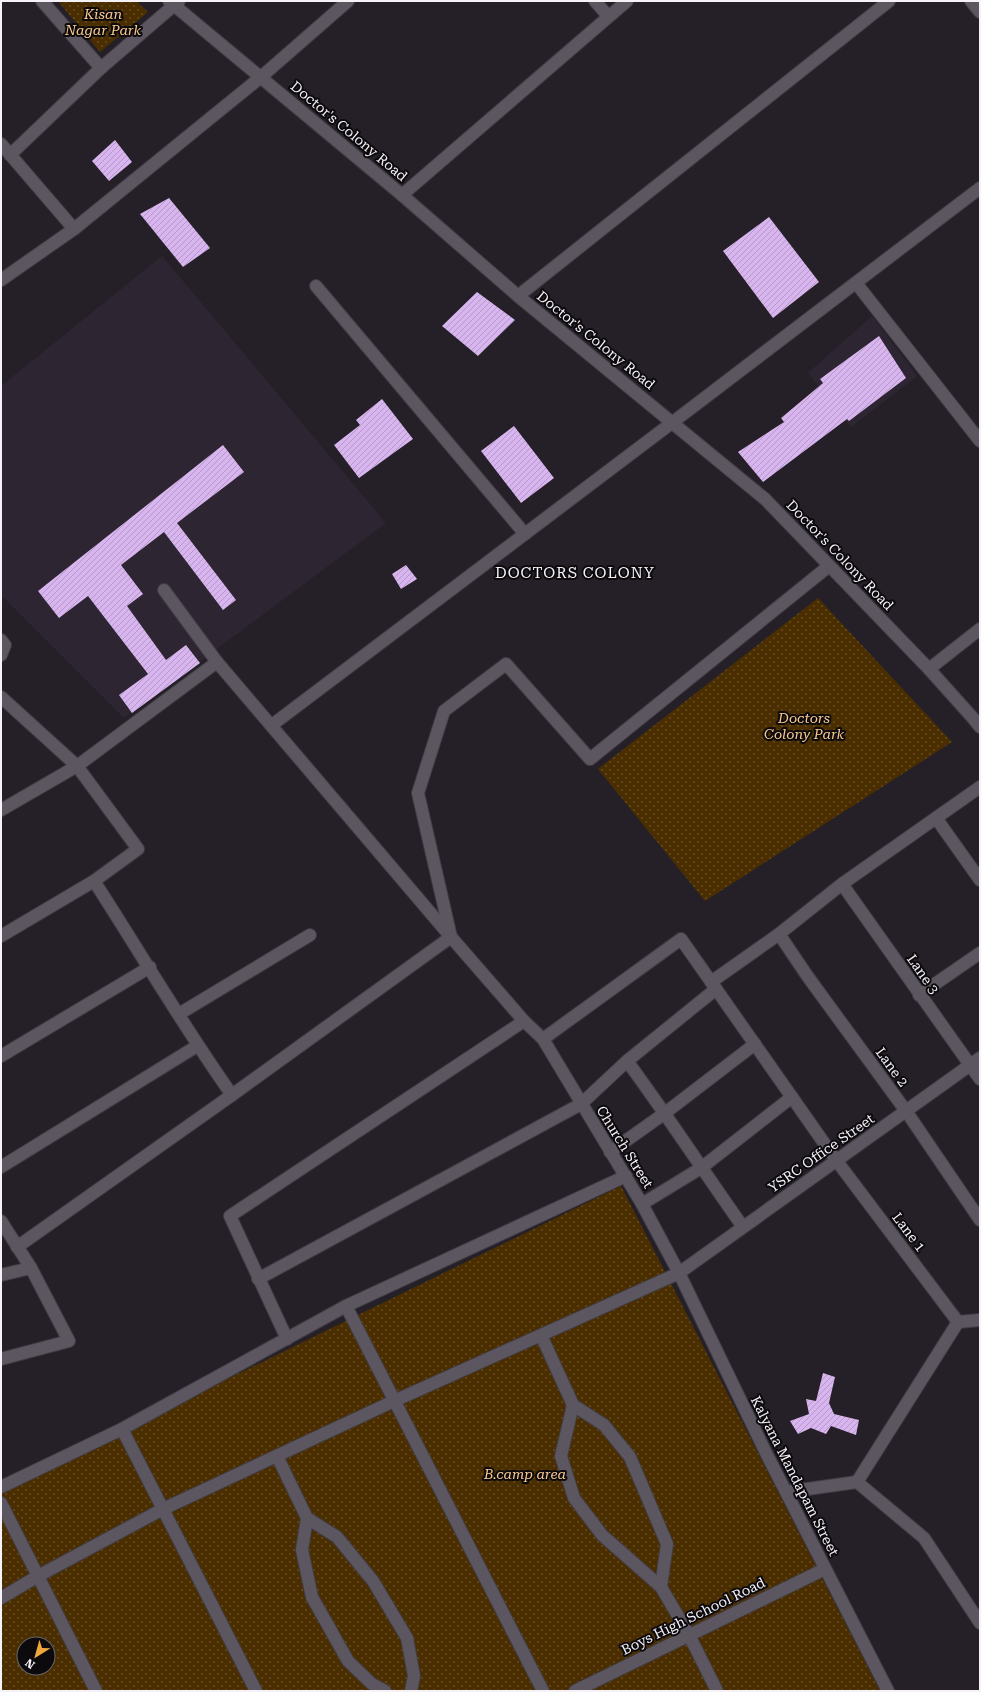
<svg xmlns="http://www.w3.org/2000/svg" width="981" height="1692" font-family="'Roboto Serif',serif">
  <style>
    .built { fill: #2e2533 }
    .grass { fill: url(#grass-dots); fill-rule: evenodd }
    .building { fill: url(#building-hatch) }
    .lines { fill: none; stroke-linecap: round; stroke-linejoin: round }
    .minor-casing { stroke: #413c44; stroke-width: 14 }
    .minor { stroke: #5c5660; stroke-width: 12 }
    .labels { text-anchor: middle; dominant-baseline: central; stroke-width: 4; stroke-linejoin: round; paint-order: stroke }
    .park-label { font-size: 14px; font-style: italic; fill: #fbcb8e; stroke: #0d0a0e }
    .street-label { font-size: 14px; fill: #f5f2f8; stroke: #0d0a0e }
    .neighbourhood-label { font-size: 15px; letter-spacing: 1px; fill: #f5f2f8; stroke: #0d0a0e }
  </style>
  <defs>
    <pattern id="grass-dots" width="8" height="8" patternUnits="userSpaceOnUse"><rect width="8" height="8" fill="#4a2e00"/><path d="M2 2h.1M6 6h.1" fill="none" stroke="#654d26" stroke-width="1.8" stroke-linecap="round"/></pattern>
    <pattern id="building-hatch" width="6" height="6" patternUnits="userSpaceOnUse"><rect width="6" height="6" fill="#d8b5ef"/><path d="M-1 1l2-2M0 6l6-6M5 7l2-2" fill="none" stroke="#b49ac6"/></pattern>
  </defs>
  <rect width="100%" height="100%" fill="#252028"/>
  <!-- built -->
  <g class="built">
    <polygon points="162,256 386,523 124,718 1,595 1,386"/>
    <polygon points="872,316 917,376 851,427 808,373"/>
  </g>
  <!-- grass -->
  <g class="grass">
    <polygon points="58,1 136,1 148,12 100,52"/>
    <polygon points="818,598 952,742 705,901 598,769"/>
    <path d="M 621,1186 L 880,1691 L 1,1691 L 1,1490 ZM 24,1644 L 48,1644 L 48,1668 L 24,1668 Z"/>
  </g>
  <!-- building -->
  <g class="building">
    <polygon points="115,140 132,162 109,181 92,161"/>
    <polygon points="169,198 210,248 183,267 140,214"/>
    <polygon points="769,217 819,282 773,318 723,251"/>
    <polygon points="477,292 515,320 478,356 442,326"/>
    <polygon points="879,336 906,378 849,421 847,419 763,482 738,452 784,422 781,418 823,383 820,379"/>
    <polygon points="382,399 413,439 359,478 334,445 360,425 356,420"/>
    <polygon points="514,426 554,478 521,503 481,451"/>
    <polygon points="223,445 244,472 177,523 236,600 223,610 164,532 121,565 143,594 127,606 166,660 186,645 200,663 132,713 119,695 148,674 88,596 59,618 38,591"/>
    <polygon points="406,565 417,579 401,589 392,574"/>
    <polygon points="823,1373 835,1377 829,1403 834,1414 859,1420 856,1435 831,1426 826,1434 811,1428 798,1434 790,1421 809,1414 806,1399 816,1401"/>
  </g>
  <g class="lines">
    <!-- minor casing -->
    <g class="minor-casing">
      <g id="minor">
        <polyline points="42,1 101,68"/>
        <polyline points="169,1 402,195 518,296 765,499 929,669 972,717 980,727"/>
        <polyline points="595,1 608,16"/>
        <polyline points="971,1 980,12"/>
        <polyline points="1,144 74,229"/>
        <polyline points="10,155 101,68 179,1"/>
        <polyline points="402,195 627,1"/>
        <polyline points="1,280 74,229 261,77 348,1"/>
        <polyline points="856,283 980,441"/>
        <polyline points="316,286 525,534"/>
        <polyline points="518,296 889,1"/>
        <polyline points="164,590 217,662 451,937 524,1021 543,1039 642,1204 679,1273 767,1455 888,1691"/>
        <polyline points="1,640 5,645 1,655"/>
        <polyline points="929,669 980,629"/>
        <polyline points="1,697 77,766 138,849 94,881 1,936"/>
        <polyline points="272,725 673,422 980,188"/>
        <polyline points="1,810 77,766 217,662"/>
        <polyline points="936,818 980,880"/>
        <path d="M 94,881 C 140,952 183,1026 232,1095"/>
        <polyline points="842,884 980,1079"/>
        <polyline points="779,934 808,977 906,1111 980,1220"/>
        <polyline points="711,982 779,934 842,884 980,787"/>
        <polyline points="919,995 980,953"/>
        <polyline points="179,1014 310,935"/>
        <polyline points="543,1039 681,939 836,1160 958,1322"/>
        <polyline points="1,1056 150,967"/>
        <path d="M 627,1061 C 667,1115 704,1172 743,1227"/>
        <polyline points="610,1152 665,1113 755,1044"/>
        <polyline points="1,1167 197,1046"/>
        <polyline points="642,1204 701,1168 792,1097"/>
        <polyline points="1,1221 31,1268 69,1341 1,1359"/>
        <polyline points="17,1247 232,1095 451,937 418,793 444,711 506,664 590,759 829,566"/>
        <polyline points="1,1275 31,1268"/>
        <polyline points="258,1279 581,1104 627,1061 716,989"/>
        <polyline points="346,1306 543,1691"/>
        <polyline points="958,1322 980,1320"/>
        <polyline points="541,1335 573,1405 604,1425 630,1457 667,1544 661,1587"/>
        <polyline points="287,1339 230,1216 524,1021"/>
        <polyline points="573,1405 561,1456 574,1498 602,1535 661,1587 689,1635 717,1691"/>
        <polyline points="122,1429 256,1691"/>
        <polyline points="277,1456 307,1518 337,1537 373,1581 407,1638 414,1676 411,1691"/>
        <polyline points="857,1482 958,1322"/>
        <polyline points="1,1487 122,1429 346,1306 626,1176"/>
        <polyline points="786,1492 857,1482 924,1538 980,1623"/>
        <polyline points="1,1503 96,1691"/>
        <polyline points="307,1518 302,1550 312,1597 348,1661 372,1684 385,1691"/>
        <polyline points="1,1598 38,1576 163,1509 394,1401 679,1273 980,1058"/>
        <polyline points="575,1691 825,1569"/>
      </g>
    </g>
    <!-- minor -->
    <use href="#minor" class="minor"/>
  </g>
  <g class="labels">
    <!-- park labels -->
    <g class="park-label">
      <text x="103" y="14">Kisan<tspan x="103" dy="16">Nagar Park</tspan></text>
      <text x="804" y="718">Doctors<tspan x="804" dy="16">Colony Park</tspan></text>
      <text x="525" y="1474">B.camp area</text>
    </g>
    <!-- street labels -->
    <g class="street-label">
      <text transform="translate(349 131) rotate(40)">Doctor's Colony Road</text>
      <text transform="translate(596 340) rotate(39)">Doctor's Colony Road</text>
      <text transform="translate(840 555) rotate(46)">Doctor's Colony Road</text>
      <text transform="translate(923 974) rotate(55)">Lane 3</text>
      <text transform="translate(892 1067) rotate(54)">Lane 2</text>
      <text transform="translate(625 1147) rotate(58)">Church Street</text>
      <text transform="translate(821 1153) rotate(-35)">YSRC Office Street</text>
      <text transform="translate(909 1232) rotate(53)">Lane 1</text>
      <text transform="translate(795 1476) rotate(63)">Kalyana Mandapam Street</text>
      <text transform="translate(693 1616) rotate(-26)">Boys High School Road</text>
    </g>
    <!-- neighbourhood labels -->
    <g class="neighbourhood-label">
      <text x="575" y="573">DOCTORS COLONY</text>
    </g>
  </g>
  <!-- border -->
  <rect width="981" height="1692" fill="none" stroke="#f5f2f8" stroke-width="4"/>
  <!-- north arrow -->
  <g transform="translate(36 1656) rotate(217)"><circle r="19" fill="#0d0a0e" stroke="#6a676c"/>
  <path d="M0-3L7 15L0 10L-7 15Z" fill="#efa73d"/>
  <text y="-6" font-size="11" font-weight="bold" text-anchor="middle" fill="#f5f2f8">N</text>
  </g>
</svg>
